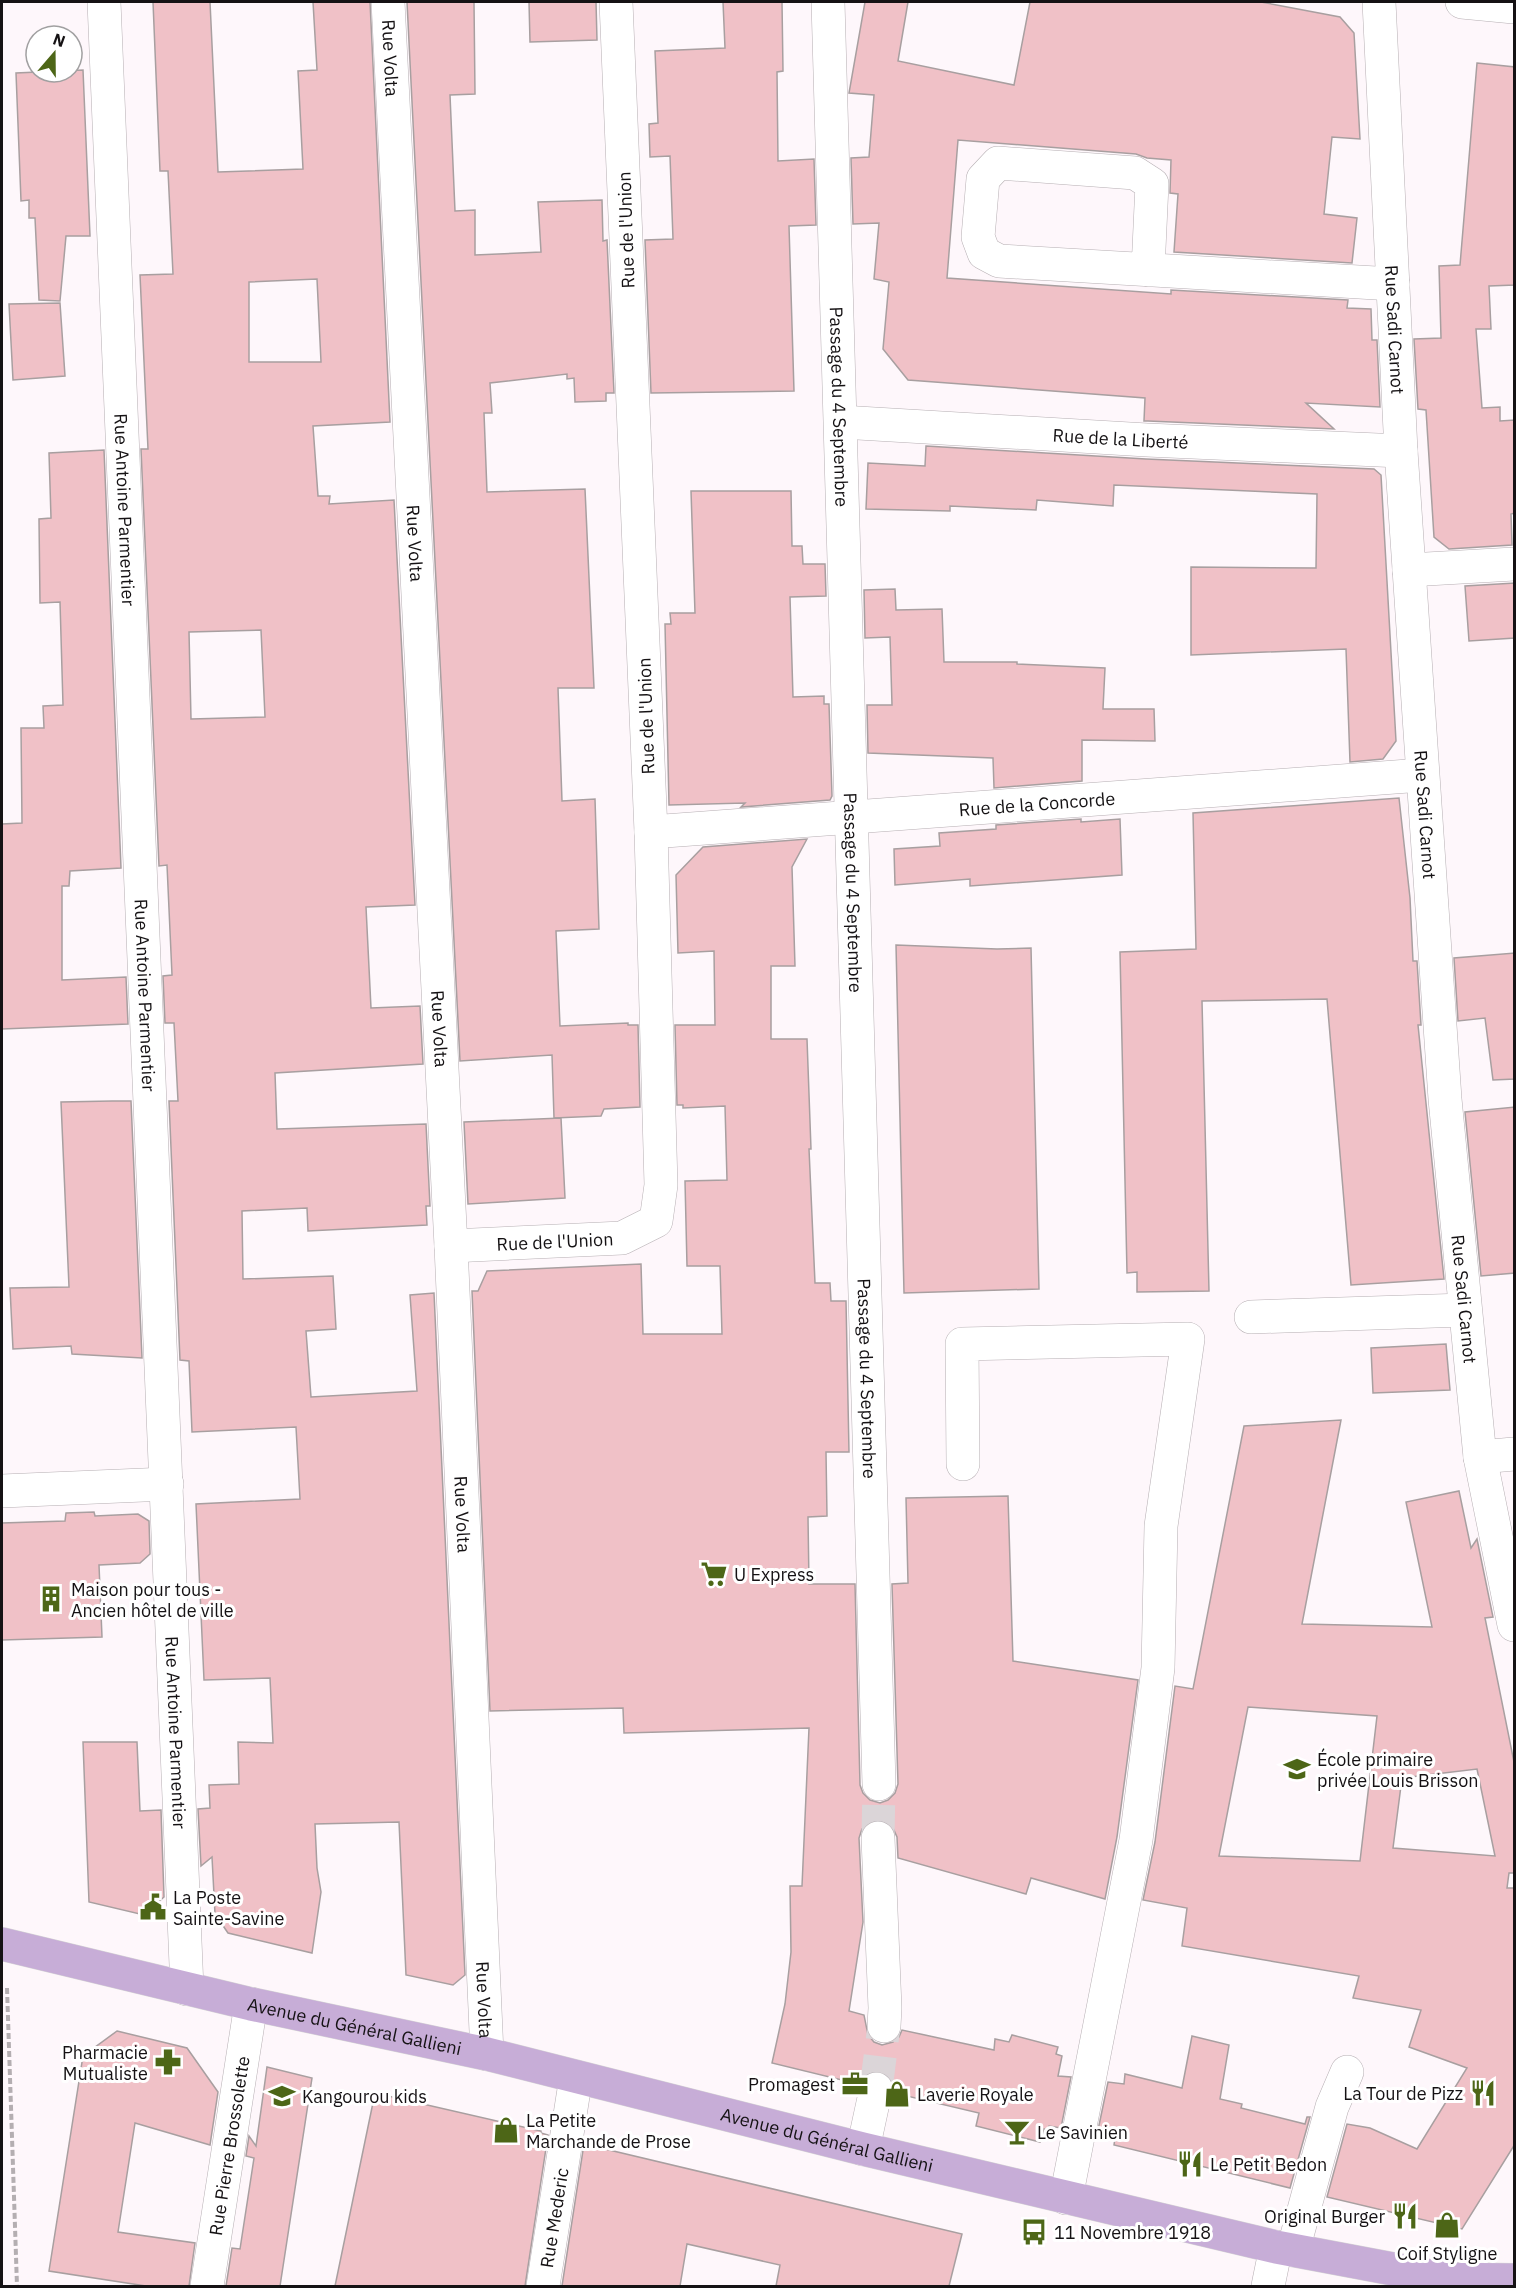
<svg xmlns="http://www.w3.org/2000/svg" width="1516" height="2288" font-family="'IBM Plex Sans',sans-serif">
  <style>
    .building { fill: #f0c1c7; stroke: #a89fa0; stroke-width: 1.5; fill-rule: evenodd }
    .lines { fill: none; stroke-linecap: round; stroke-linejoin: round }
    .minor-tunnel { stroke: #dbd5d8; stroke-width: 33; stroke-dasharray: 33 16; stroke-linecap: butt }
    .minor-casing { stroke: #b6afb3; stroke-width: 34 }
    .major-casing { stroke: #d5d4d5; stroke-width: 34 }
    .path { stroke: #b4aeb1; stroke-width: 4; stroke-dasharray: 6 3; stroke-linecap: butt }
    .minor { stroke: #fff; stroke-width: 33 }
    .major { stroke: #c7add7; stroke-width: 33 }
    .labels { text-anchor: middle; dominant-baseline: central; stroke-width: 6; stroke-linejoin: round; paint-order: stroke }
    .street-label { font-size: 18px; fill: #151214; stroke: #fff }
    .poi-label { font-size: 18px; fill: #151214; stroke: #fff; text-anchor: start }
  </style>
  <rect width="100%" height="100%" fill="#fef7fb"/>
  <!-- building -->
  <g class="building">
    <path d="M 153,2 L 210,2 L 218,172 L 303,169 L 298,71 L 317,70 L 313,2 L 370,2 L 390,422 L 313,426 L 318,496 L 330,496 L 329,504 L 394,500 L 415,905 L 366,907 L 371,1008 L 420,1006 L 423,1064 L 275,1073 L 277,1129 L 426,1124 L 430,1206 L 426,1206 L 427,1225 L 308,1231 L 307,1208 L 242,1211 L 243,1279 L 333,1276 L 336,1329 L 306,1331 L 311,1397 L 417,1391 L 410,1295 L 434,1293 L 465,1975 L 453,1985 L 406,1975 L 399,1822 L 315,1824 L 317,1868 L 321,1892 L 312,1953 L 228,1933 L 215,1914 L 212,1857 L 201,1866 L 198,1809 L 210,1808 L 209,1785 L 239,1784 L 238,1742 L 273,1743 L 270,1678 L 204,1680 L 196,1504 L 300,1499 L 296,1427 L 192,1432 L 189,1361 L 180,1360 L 169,1101 L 178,1101 L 174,1023 L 165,1023 L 163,976 L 172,975 L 167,865 L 159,866 L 141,449 L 148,449 L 140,275 L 173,274 L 168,171 L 160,171 ZM 317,279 L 321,362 L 249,362 L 249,282 ZM 261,630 L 265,717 L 191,719 L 189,632 Z"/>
    <polygon points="407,2 474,2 475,94 450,95 455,211 475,210 475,255 541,252 538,202 602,200 603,241 607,240 614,393 606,393 606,401 575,402 574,378 567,379 567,374 490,383 492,413 484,413 487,492 585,489 594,688 558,688 562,801 595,799 599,929 556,931 560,1026 628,1023 628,1025 638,1025 640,1107 604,1109 601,1116 554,1118 552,1055 460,1061"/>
    <polygon points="529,2 596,2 597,40 530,42"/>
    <polygon points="723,2 782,2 783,71 777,72 778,161 814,159 816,225 789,226 794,391 651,393 645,240 673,239 670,156 650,157 649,124 658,123 655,51 725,48"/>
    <polygon points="865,2 908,2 898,61 1014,85 1030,2 1261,2 1340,17 1354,33 1360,139 1332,137 1324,214 1357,218 1352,263 1174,252 1178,194 1170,193 1171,160 1147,158 1136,154 958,140 947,278 1171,294 1171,290 1348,300 1347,308 1371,309 1372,340 1377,340 1380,407 1306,403 1334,429 1148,421 1144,421 1145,398 908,380 883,349 889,282 874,279 879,223 853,224 851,158 869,157 874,95 849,93"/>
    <polygon points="1477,63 1515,67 1515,285 1489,286 1491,329 1476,329 1482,408 1500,407 1500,421 1515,420 1515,513 1511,514 1512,545 1449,549 1434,537 1426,410 1418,409 1414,339 1441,338 1439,266 1460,265"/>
    <polygon points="83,70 90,236 66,236 60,301 39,300 35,218 29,218 29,200 21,201 16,73"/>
    <polygon points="60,303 65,376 13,380 9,304"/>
    <polygon points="926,446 1146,459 1374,469 1381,475 1396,741 1383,759 1350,762 1346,649 1191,655 1191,567 1316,568 1317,494 1114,485 1113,506 1037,500 1036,510 950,506 950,511 866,509 868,463 925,466"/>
    <polygon points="104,450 121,868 70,871 69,886 62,886 62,980 126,977 128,1024 2,1029 2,824 22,823 21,728 44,728 43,706 63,705 60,602 40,603 39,519 51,518 49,453"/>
    <polygon points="691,491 791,491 792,546 802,546 803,564 825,564 826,596 790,597 793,697 824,696 824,704 829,704 832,796 830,800 741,807 745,803 669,805 665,624 671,624 670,613 695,613"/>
    <polygon points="1515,583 1515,638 1469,641 1465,586"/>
    <polygon points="895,589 896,610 942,609 944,662 1017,662 1017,664 1105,668 1103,709 1154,709 1155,741 1082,740 1082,781 994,788 993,758 868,753 867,705 892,705 890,637 865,638 864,590"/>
    <polygon points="1399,798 1410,898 1413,961 1417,961 1421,1025 1418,1025 1444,1279 1351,1285 1327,999 1202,1001 1209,1291 1137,1292 1137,1272 1127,1273 1120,952 1196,949 1193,813"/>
    <polygon points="1081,819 1081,822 1120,819 1122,875 970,886 970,879 895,885 894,849 940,846 939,833 996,829 996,825"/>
    <polygon points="807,839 792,867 795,966 771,966 771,1039 807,1039 811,1149 809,1149 815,1283 830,1283 831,1301 846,1301 849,1452 826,1452 827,1516 808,1517 809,1584 855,1584 860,1785 863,1793 870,1800 880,1803 888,1800 895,1793 898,1784 892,1584 908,1583 906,1498 1008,1496 1013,1661 1138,1680 1117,1837 1105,1899 1031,1878 1026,1894 898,1858 897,1837 893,1828 886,1821 877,1819 868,1822 862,1829 859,1838 863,1922 849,2011 864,2015 868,2035 874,2042 882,2045 893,2042 899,2037 902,2030 994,2050 995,2039 1009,2042 1012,2035 1058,2047 1056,2054 1062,2056 1058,2076 1071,2077 1061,2128 1049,2126 1048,2130 1044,2129 1040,2142 976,2126 979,2113 894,2093 894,2083 888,2075 881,2071 870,2071 863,2076 858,2084 772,2063 785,2004 791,1952 790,1886 802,1886 809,1728 624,1733 623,1708 490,1711 472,1291 478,1291 487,1271 641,1264 643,1334 722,1334 720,1266 687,1266 685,1181 727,1180 725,1106 683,1108 683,1105 677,1105 675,1025 715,1025 714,951 678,953 676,875 703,847"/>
    <polygon points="896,945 997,949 1031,948 1039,1289 904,1293"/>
    <polygon points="1515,953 1515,1079 1493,1080 1485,1018 1458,1021 1454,958"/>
    <polygon points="112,1101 131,1101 142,1358 72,1354 71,1346 13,1349 10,1288 69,1287 61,1102"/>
    <polygon points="1515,1107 1515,1273 1481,1276 1465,1112"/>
    <polygon points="561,1118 565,1198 468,1204 464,1122"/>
    <polygon points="1446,1344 1450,1390 1373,1393 1371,1348"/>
    <path d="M 1341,1420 L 1302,1624 L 1432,1627 L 1406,1502 L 1459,1491 L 1471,1548 L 1477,1539 L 1493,1617 L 1485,1618 L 1515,1767 L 1515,1873 L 1509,1873 L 1507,1888 L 1515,1888 L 1515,2144 L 1462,2229 L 1327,2197 L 1347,2124 L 1370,2128 L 1417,2149 L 1467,2068 L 1409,2047 L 1421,2010 L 1353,1998 L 1359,1976 L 1182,1946 L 1187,1908 L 1143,1900 L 1155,1842 L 1175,1686 L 1193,1689 L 1244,1426 ZM 1248,1707 L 1377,1716 L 1360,1861 L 1219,1856 ZM 1477,1769 L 1495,1856 L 1393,1848 L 1402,1778 Z"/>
    <polygon points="94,1512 95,1516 138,1514 149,1521 150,1554 140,1563 99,1565 102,1637 2,1640 2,1523 65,1521 66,1513"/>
    <polygon points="83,1742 137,1742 140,1811 161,1810 164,1897 144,1915 89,1902"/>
    <polygon points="117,2031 187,2048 218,2092 210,2145 135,2123 118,2232 195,2243 189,2286 146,2286 49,2271 83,2056"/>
    <polygon points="1192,2036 1229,2045 1220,2099 1242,2104 1241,2108 1305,2124 1307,2117 1310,2117 1290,2188 1114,2145 1115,2138 1097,2135 1108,2082 1124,2084 1125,2074 1182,2088"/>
    <polygon points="267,2067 312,2078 280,2286 226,2286 232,2248 240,2249 254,2158 246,2156 249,2136 256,2146"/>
    <polygon points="375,2093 541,2131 541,2133 548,2135 525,2286 335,2286"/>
    <polygon points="584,2144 962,2234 949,2286 776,2286 780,2265 687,2244 680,2286 562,2286"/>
  </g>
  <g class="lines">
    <!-- minor-tunnel -->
    <g class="minor-tunnel">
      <polyline points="878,1838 879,1784"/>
      <polyline points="876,2089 884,2026"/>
    </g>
    <!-- minor casing -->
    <g class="minor-casing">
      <g id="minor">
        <path id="s1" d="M 104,2 L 187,1989"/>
        <path id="s2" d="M 388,2 L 451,1246 L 487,2054"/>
        <path id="s3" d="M 828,2 L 879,1784"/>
        <path id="s4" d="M 1379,2 L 1401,451 L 1445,1099 L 1480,1457 L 1514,1625"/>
        <polyline points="1462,2 1514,7"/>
        <polyline points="1148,270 1152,184 1135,173 998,163 983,179 978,237 984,253 999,261 1393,284"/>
        <path id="s5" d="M 841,422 L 1147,440 L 1401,451"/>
        <polyline points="1409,570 1514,564"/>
        <path id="s6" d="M 651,832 L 1422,775"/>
        <path id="s7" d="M 451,1246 L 622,1238 L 656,1221 L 661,1185 L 651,832 L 616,2"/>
        <polyline points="1251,1317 1465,1310"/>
        <polyline points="1480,1457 1514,1454"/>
        <polyline points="963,1464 962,1344 1188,1339 1161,1526 1158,1668 1136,1840 1066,2198"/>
        <polyline points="2,1491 167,1484"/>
        <polyline points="878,1838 885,2008 884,2026"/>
        <polyline points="863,2149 876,2089"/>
        <polyline points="1293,2250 1332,2107 1347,2072"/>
        <path id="s8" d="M 207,2286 L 251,2004"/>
        <path id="s9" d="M 543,2286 L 576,2077"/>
        <polyline points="1268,2286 1276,2247"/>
      </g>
    </g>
    <!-- major casing -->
    <g class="major-casing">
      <g id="major">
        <path id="s10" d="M 2,1944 L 251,2004 L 487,2054 L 863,2149 L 1276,2247 L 1446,2279 L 1514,2280"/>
      </g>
    </g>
    <!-- path -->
    <polyline class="path" points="7,1988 17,2286"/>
    <!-- minor -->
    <use href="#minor" class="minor"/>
    <!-- major -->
    <use href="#major" class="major"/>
  </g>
  <!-- icons -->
  <defs>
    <g id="supermarket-bare" transform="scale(2.07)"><path d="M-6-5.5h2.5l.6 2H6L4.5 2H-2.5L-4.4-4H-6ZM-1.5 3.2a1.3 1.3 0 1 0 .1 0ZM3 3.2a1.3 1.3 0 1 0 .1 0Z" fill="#4d6617" stroke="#fff" stroke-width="2.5" paint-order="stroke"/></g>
    <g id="building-bare" transform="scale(2.07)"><path d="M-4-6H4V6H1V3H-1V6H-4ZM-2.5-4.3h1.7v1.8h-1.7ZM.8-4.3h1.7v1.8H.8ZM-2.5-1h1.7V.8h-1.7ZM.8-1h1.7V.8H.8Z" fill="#4d6617" stroke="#fff" stroke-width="2.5" paint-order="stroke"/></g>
    <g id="school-bare" transform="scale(2.07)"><path d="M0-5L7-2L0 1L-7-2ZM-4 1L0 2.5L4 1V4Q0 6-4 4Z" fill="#4d6617" stroke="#fff" stroke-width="2.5" paint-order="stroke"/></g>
    <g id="civic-bare" transform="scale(2.07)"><path d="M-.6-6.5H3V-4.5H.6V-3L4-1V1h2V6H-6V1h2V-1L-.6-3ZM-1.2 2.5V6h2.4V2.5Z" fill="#4d6617" stroke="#fff" stroke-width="2.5" paint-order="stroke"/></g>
    <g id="pharmacy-bare" transform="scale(2.07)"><path d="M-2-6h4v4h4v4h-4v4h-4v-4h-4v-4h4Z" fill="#4d6617" stroke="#fff" stroke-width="2.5" paint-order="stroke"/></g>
    <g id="office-bare" transform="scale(2.07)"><path d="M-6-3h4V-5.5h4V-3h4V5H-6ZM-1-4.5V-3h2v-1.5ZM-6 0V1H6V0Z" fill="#4d6617" stroke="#fff" stroke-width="2.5" paint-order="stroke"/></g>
    <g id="restaurant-bare" transform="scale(2.07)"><path d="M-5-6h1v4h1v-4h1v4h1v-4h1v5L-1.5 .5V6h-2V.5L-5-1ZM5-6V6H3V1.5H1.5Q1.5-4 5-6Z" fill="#4d6617" stroke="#fff" stroke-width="2.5" paint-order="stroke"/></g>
    <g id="shop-bare" transform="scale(2.07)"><path d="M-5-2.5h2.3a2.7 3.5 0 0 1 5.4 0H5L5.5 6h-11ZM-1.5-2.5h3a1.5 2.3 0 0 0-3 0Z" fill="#4d6617" stroke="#fff" stroke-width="2.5" paint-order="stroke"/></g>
    <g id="bar-bare" transform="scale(2.07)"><path d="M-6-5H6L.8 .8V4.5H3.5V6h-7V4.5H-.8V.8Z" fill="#4d6617" stroke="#fff" stroke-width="2.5" paint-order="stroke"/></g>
    <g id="bus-bare" transform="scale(2.07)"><path d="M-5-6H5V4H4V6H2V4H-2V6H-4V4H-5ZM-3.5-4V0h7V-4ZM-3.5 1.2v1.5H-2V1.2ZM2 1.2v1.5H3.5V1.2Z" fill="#4d6617" stroke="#fff" stroke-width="2.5" paint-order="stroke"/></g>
  </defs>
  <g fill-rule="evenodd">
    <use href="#supermarket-bare" x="714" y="1574"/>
    <use href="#building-bare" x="51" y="1599"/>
    <use href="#school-bare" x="1297" y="1769"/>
    <use href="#civic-bare" x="153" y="1907"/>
    <use href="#pharmacy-bare" x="168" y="2062"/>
    <use href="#office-bare" x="855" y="2084"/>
    <use href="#restaurant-bare" x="1483" y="2093"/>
    <use href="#shop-bare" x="897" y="2094"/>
    <use href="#school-bare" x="282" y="2096"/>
    <use href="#shop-bare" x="506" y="2130"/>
    <use href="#bar-bare" x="1017" y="2132"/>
    <use href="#restaurant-bare" x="1190" y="2164"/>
    <use href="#restaurant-bare" x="1405" y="2216"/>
    <use href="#shop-bare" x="1447" y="2225"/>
    <use href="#bus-bare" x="1034" y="2232"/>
  </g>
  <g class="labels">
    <!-- street labels -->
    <g class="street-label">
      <text stroke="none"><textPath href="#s2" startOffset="56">Rue Volta</textPath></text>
      <text transform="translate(626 230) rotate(-92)">Rue de l'Union</text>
      <text stroke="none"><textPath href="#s4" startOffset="328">Rue Sadi Carnot</textPath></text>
      <text stroke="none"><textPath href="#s3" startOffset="405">Passage du 4 Septembre</textPath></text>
      <text stroke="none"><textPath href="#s5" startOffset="280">Rue de la Liberté</textPath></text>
      <text stroke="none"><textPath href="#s1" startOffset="508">Rue Antoine Parmentier</textPath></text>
      <text stroke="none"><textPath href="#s2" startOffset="542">Rue Volta</textPath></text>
      <text transform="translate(646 716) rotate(-92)">Rue de l'Union</text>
      <text stroke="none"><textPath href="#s6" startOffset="387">Rue de la Concorde</textPath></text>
      <text stroke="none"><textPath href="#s4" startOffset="814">Rue Sadi Carnot</textPath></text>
      <text stroke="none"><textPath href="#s3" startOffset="891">Passage du 4 Septembre</textPath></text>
      <text stroke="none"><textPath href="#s1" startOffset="994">Rue Antoine Parmentier</textPath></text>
      <text stroke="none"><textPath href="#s2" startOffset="1028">Rue Volta</textPath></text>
      <text stroke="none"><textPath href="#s7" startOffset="104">Rue de l'Union</textPath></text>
      <text stroke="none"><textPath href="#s4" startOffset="1300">Rue Sadi Carnot</textPath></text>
      <text stroke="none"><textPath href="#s3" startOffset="1377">Passage du 4 Septembre</textPath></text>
      <text stroke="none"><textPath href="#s2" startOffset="1514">Rue Volta</textPath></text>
      <text stroke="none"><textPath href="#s1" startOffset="1732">Rue Antoine Parmentier</textPath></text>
      <text stroke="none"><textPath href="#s2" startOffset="2000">Rue Volta</textPath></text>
      <text stroke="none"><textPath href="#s10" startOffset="362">Avenue du Général Gallieni</textPath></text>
      <text stroke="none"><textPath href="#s10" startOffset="848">Avenue du Général Gallieni</textPath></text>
      <text stroke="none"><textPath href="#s8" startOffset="142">Rue Pierre Brossolette</textPath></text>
      <text stroke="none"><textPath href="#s9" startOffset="69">Rue Mederic</textPath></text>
    </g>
    <!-- poi labels -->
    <g class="poi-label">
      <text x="734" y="1574">U Express</text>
      <text x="71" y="1589">Maison pour tous -<tspan x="71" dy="21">Ancien hôtel de ville</tspan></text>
      <text x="1317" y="1759">École primaire<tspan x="1317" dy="21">privée Louis Brisson</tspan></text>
      <text x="173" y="1897">La Poste<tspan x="173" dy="21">Sainte-Savine</tspan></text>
      <text x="148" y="2052" text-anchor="end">Pharmacie<tspan x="148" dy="21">Mutualiste</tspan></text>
      <text x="835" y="2084" text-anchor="end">Promagest</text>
      <text x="1463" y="2093" text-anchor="end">La Tour de Pizz</text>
      <text x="917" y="2094">Laverie Royale</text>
      <text x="302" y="2096">Kangourou kids</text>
      <text x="526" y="2120">La Petite<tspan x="526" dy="21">Marchande de Prose</tspan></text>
      <text x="1037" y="2132">Le Savinien</text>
      <text x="1210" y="2164">Le Petit Bedon</text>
      <text x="1385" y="2216" text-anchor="end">Original Burger</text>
      <text x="1054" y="2232">11 Novembre 1918</text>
      <text x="1447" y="2253" text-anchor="middle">Coif Styligne</text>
    </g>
  </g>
  <!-- border -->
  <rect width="1516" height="2288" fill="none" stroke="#151214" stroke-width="6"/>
  <!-- north arrow -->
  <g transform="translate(54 54) rotate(20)"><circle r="28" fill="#ffffff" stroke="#a1a0a1" stroke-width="1.5"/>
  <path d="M0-4.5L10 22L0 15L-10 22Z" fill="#4d6617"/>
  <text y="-9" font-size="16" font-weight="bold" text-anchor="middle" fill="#151214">N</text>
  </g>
</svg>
